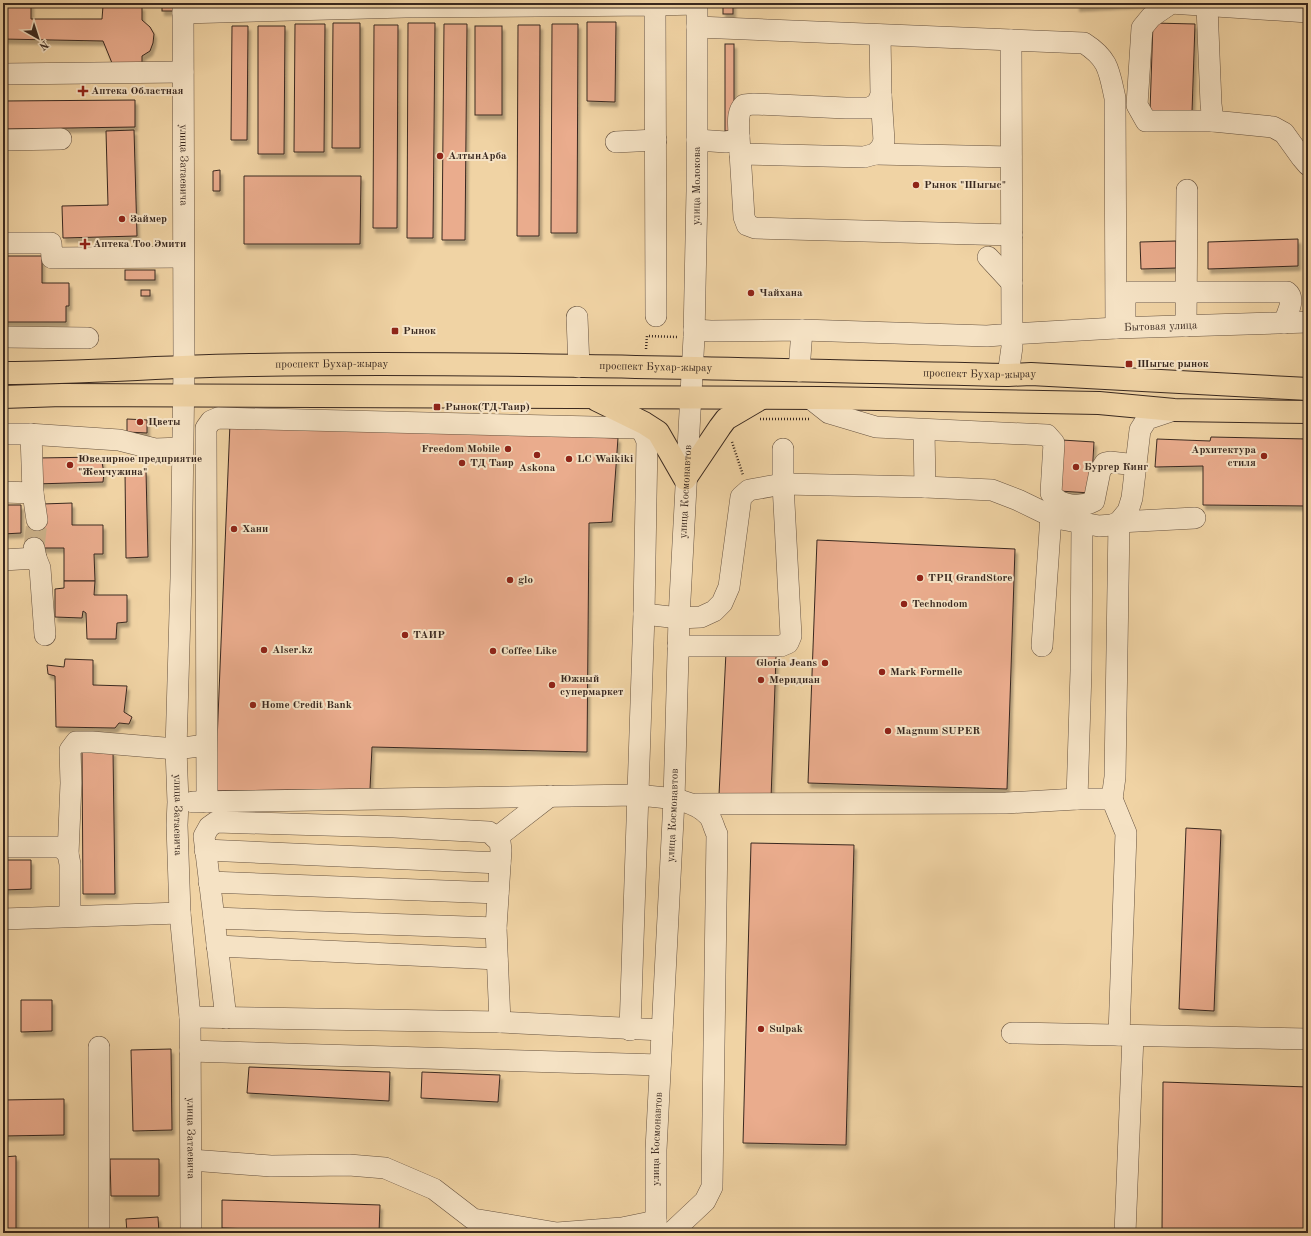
<svg xmlns="http://www.w3.org/2000/svg" width="1311" height="1236" font-family="'Old Standard TT',serif">
  <style>
    .building { fill: #eaac8d; stroke: #39281f; filter: url(#shadow) }
    .lines { fill: none; stroke-linecap: round; stroke-linejoin: round }
    .minor-tunnel { stroke: #cbb189; stroke-width: 21; stroke-dasharray: 21 10; stroke-linecap: butt }
    .minor-casing { stroke: #675340; stroke-width: 22 }
    .major-casing { stroke: #39281f; stroke-width: 24 }
    .path { stroke: #39281f; stroke-width: 2.5; stroke-dasharray: 1 2; stroke-linecap: butt }
    .minor { stroke: #f5e2c4; stroke-width: 21 }
    .major { stroke: #f0d3a4; stroke-width: 22 }
    .poi-dot { fill: #8f2418; stroke: #f5e2c4; stroke-width: 1.5 }
    .labels { text-anchor: middle; dominant-baseline: central; stroke-width: 4; stroke-linejoin: round; paint-order: stroke }
    .poi-label { font-size: 11px; font-weight: bold; fill: #39281f; stroke: #f5e2c4; text-anchor: start }
    .street-label { font-size: 11px; fill: #39281f; stroke: #f5e2c4 }
  </style>
  <defs>
    <filter id="shadow"><feDropShadow dx="2.5" dy="4.5" stdDeviation="1" flood-color="#0004"/></filter>
  </defs>
  <rect width="100%" height="100%" fill="#f0d3a4"/>
  <filter id="stains"><feTurbulence type="fractalNoise" baseFrequency=".005" numOctaves="4"/><feColorMatrix values="0 0 0 0 .2 0 0 0 0 .09 0 0 0 0 .02 0 0 0 .5 -.17"/></filter>
  <radialGradient id="worn" r=".72"><stop offset=".6" stop-color="#630" stop-opacity="0"/><stop offset="1" stop-color="#630" stop-opacity=".3"/></radialGradient>
  <!-- building -->
  <g class="building">
    <polygon points="3,3 31,3 31,19 102,19 103,6 142,6 142,20 150,27 154,34 153,43 150,51 142,56 142,63 112,63 103,41 3,39"/>
    <rect x="162" y="3" width="19" height="8"/>
    <rect x="723" y="3" width="10" height="11"/>
    <polygon points="1077,3 1147,3 1077,7"/>
    <polygon points="587,22 616,22 615,102 587,101"/>
    <polygon points="333,23 360,23 360,148 332,148"/>
    <polygon points="408,23 435,23 433,238 407,238"/>
    <polygon points="1153,23 1195,24 1192,112 1150,111"/>
    <polygon points="295,24 325,24 324,152 294,152"/>
    <polygon points="444,24 467,24 465,240 442,240"/>
    <polygon points="552,24 578,24 577,233 551,233"/>
    <polygon points="374,25 398,25 397,228 373,228"/>
    <polygon points="518,25 540,25 539,236 517,236"/>
    <polygon points="232,26 248,26 247,140 231,140"/>
    <polygon points="258,26 285,26 284,154 258,154"/>
    <rect x="475" y="26" width="27" height="89"/>
    <rect x="725" y="44" width="9" height="87"/>
    <polygon points="135,100 135,127 3,129 3,101"/>
    <polygon points="134,130 137,236 63,238 62,206 108,205 106,131"/>
    <polygon points="220,170 220,191 213,191 213,171"/>
    <polygon points="244,176 361,176 360,244 244,244"/>
    <polygon points="1298,239 1298,266 1208,269 1208,242"/>
    <polygon points="1176,241 1176,268 1141,269 1140,242"/>
    <polygon points="3,256 42,256 42,283 69,283 69,306 66,306 66,322 3,322"/>
    <rect x="125" y="270" width="30" height="10"/>
    <rect x="141" y="290" width="9" height="6"/>
    <polygon points="127,419 147,420 147,433 127,432"/>
    <polygon points="230,423 618,438 612,522 589,523 587,752 372,747 370,789 215,791"/>
    <polygon points="1211,437 1308,439 1308,506 1203,505 1203,466 1155,467 1157,439 1210,441"/>
    <polygon points="1062,440 1094,442 1091,493 1059,491"/>
    <polygon points="101,457 104,473 103,482 35,484 37,458"/>
    <polygon points="125,471 146,471 148,557 126,558"/>
    <polygon points="72,503 72,525 103,525 103,554 94,554 95,581 64,581 64,548 32,548 32,520 42,504"/>
    <polygon points="3,505 21,505 21,533 3,534"/>
    <polygon points="817,540 1015,549 1007,789 808,783"/>
    <polygon points="64,581 95,581 94,595 127,595 127,622 117,623 116,639 87,639 86,613 83,611 82,618 55,617 55,589 64,588"/>
    <polygon points="726,652 776,656 771,799 719,795"/>
    <polygon points="65,659 93,660 93,685 127,686 124,712 132,717 129,724 119,723 115,728 56,727 55,676 48,674 47,665 64,667"/>
    <polygon points="82,751 113,751 115,894 83,894"/>
    <polygon points="1186,828 1221,830 1214,1011 1179,1009"/>
    <polygon points="751,843 854,845 846,1145 743,1143"/>
    <polygon points="3,860 31,860 31,889 3,890"/>
    <polygon points="21,1000 52,1000 52,1031 21,1032"/>
    <polygon points="171,1049 172,1130 133,1131 131,1050"/>
    <polygon points="249,1067 390,1072 389,1101 247,1093"/>
    <polygon points="422,1072 500,1075 498,1102 421,1098"/>
    <polygon points="1163,1082 1308,1087 1308,1233 1162,1233"/>
    <polygon points="64,1099 64,1135 3,1136 3,1100"/>
    <polygon points="16,1156 16,1233 3,1233 3,1157"/>
    <polygon points="110,1159 159,1159 159,1196 111,1196"/>
    <polygon points="222,1200 380,1205 379,1233 222,1228"/>
    <polygon points="158,1217 159,1233 127,1233 126,1219"/>
  </g>
  <g class="lines">
    <!-- minor-tunnel -->
    <polyline class="minor-tunnel" points="34,548 37,520"/>
    <!-- minor casing -->
    <g class="minor-casing">
      <g id="minor">
        <path id="s1" d="M 183,3 L 184,367 L 181,578 L 176,749 L 178,802 L 177,825 L 180,913 L 190,1017 L 191,1233"/>
        <polyline points="1170,3 1308,12"/>
        <polyline points="1170,4 1151,17 1142,28 1137,105 1146,121 1213,121"/>
        <polyline points="655,5 697,4"/>
        <polyline points="1207,6 1211,104 1213,121 1273,127 1284,133 1302,158 1308,165"/>
        <polyline points="183,13 405,7 655,5 656,316"/>
        <path d="M 697,27 L 1084,43 C 1109,59 1109,71 1115,98 L 1116,328"/>
        <polyline points="3,74 183,72"/>
        <polyline points="739,136 744,217 747,225 755,228 1012,235"/>
        <polyline points="3,140 61,139"/>
        <path d="M 697,140 L 726,142 L 735,140 L 739,136 C 739,125 736,113 744,105 L 754,104 L 846,108 L 869,108 L 877,104 L 881,95 L 880,35"/>
        <polyline points="616,142 656,140"/>
        <polyline points="740,154 864,157 875,154 881,148 884,141 881,95"/>
        <polyline points="875,154 1011,157"/>
        <polyline points="3,243 51,243 52,258 183,257"/>
        <polyline points="988,257 1012,283"/>
        <polyline points="577,317 579,367"/>
        <path d="M 1125,317 L 1125,295 L 1130,292 L 1287,292 C 1296,299 1287,313 1284,323"/>
        <polyline points="1186,326 1187,190"/>
        <polyline points="694,330 711,331 802,330 987,336 1012,334 1011,40"/>
        <polyline points="3,337 88,338"/>
        <polyline points="799,371 802,330"/>
        <path id="s2" d="M 1008,375 L 1012,347 L 1012,334 L 1116,328 L 1308,322"/>
        <path d="M 810,398 L 829,413 L 876,427 L 1047,435 L 1054,443 L 1051,493 C 1059,507 1081,508 1094,501 L 1100,471 L 1105,463 L 1110,462 L 1136,465"/>
        <polyline points="924,430 925,487"/>
        <polyline points="3,434 28,434 119,440 155,449 182,448"/>
        <polyline points="3,492 33,493 31,434"/>
        <polyline points="33,493 37,520"/>
        <polyline points="34,548 36,558 40,568 45,635"/>
        <polyline points="3,560 36,558"/>
        <polyline points="678,646 781,646 788,643 791,636 783,484 783,449"/>
        <polyline points="1042,646 1051,516"/>
        <polyline points="1077,799 1081,671 1082,523"/>
        <polyline points="1112,799 1126,833 1119,1035"/>
        <path d="M 193,802 L 638,795 C 661,798 692,797 709,816 C 713,821 714,829 717,834 L 712,1187 L 705,1201 L 671,1233"/>
        <polyline points="207,802 206,428 211,421 218,418 637,428 643,432 647,441 644,614 679,618 701,617 714,611 722,603 729,587 741,497 749,490 783,484 925,487 992,490 1018,500 1051,516 1061,519 1099,526 1112,525 1119,522 1128,511 1132,498 1140,430 1147,419 1174,410"/>
        <polyline points="695,804 1006,803 1077,799 1112,799 1115,777 1119,522 1195,518"/>
        <polyline points="496,838 550,796"/>
        <polyline points="3,847 61,847 68,854 70,864 70,916"/>
        <polyline points="205,850 500,863"/>
        <polyline points="68,854 71,783 70,750 76,742 92,742 176,749 206,745"/>
        <polyline points="209,882 498,893"/>
        <polyline points="214,918 496,928"/>
        <polyline points="3,919 180,913"/>
        <polyline points="217,946 497,959"/>
        <polyline points="190,1017 500,1022 662,1030"/>
        <polyline points="226,1018 204,836 209,827 216,822 394,827 489,832 500,842 501,850 496,928 500,1022"/>
        <polyline points="630,1030 644,614"/>
        <polyline points="1012,1033 1308,1039"/>
        <polyline points="190,1051 660,1065"/>
        <polyline points="191,1160 271,1166 349,1165 385,1168 434,1189 473,1219 557,1233 622,1228 656,1221"/>
        <polyline points="99,1233 99,1047"/>
        <path id="s3" d="M 656,1233 L 656,1150 L 674,800 L 679,618 L 694,337 L 697,191 L 697,3"/>
        <polyline points="1125,1233 1133,1036"/>
      </g>
    </g>
    <!-- major casing -->
    <g class="major-casing">
      <g id="major">
        <path id="s4" d="M 3,373 C 86,373 168,366 250,365 C 503,361 755,370 1008,375 L 1031,374 L 1308,389"/>
        <polyline points="3,397 62,395 821,398 1099,403 1174,410 1308,412"/>
        <polyline points="597,400 644,423 658,432 685,479 720,427 726,419 760,399"/>
      </g>
    </g>
    <!-- path -->
    <g class="path">
      <polyline points="646,349 647,336 677,337"/>
      <polyline points="760,419 809,419"/>
      <polyline points="732,442 743,475"/>
    </g>
    <!-- minor -->
    <use href="#minor" class="minor"/>
    <!-- major -->
    <use href="#major" class="major"/>
  </g>
  <!-- markers -->
  <g class="poi-dot">
    <path d="M81 85h4v4h4v4h-4v4h-4v-4h-4v-4h4z"/>
    <circle cx="440" cy="156" r="4"/>
    <circle cx="916" cy="185" r="4"/>
    <circle cx="122" cy="219" r="4"/>
    <path d="M83 238h4v4h4v4h-4v4h-4v-4h-4v-4h4z"/>
    <circle cx="751" cy="293" r="4"/>
    <rect x="391" y="327" width="8" height="8" rx="2"/>
    <rect x="1125" y="360" width="8" height="8" rx="2"/>
    <rect x="433" y="403" width="8" height="8" rx="2"/>
    <circle cx="140" cy="422" r="4"/>
    <circle cx="508" cy="449" r="4"/>
    <circle cx="537" cy="455" r="4"/>
    <circle cx="1264" cy="456" r="4"/>
    <circle cx="569" cy="459" r="4"/>
    <circle cx="462" cy="463" r="4"/>
    <circle cx="70" cy="465" r="4"/>
    <circle cx="1076" cy="467" r="4"/>
    <circle cx="234" cy="529" r="4"/>
    <circle cx="920" cy="578" r="4"/>
    <circle cx="510" cy="580" r="4"/>
    <circle cx="904" cy="604" r="4"/>
    <circle cx="405" cy="635" r="4"/>
    <circle cx="264" cy="650" r="4"/>
    <circle cx="493" cy="651" r="4"/>
    <circle cx="825" cy="663" r="4"/>
    <circle cx="882" cy="672" r="4"/>
    <circle cx="761" cy="680" r="4"/>
    <circle cx="552" cy="685" r="4"/>
    <circle cx="253" cy="705" r="4"/>
    <circle cx="888" cy="731" r="4"/>
    <circle cx="761" cy="1029" r="4"/>
  </g>
  <g class="labels">
    <!-- poi labels -->
    <g class="poi-label">
      <text x="91" y="91">Аптека Областная</text>
      <text x="448" y="156">АлтынАрба</text>
      <text x="924" y="185">Рынок "Шыгыс"</text>
      <text x="130" y="219">Займер</text>
      <text x="93" y="244">Аптека Тоо Эмити</text>
      <text x="759" y="293">Чайхана</text>
      <text x="403" y="331">Рынок</text>
      <text x="1137" y="364">Шыгыс рынок</text>
      <text x="445" y="407">Рынок(ТД Таир)</text>
      <text x="148" y="422">Цветы</text>
      <text x="500" y="449" text-anchor="end">Freedom Mobile</text>
      <text x="1256" y="450" text-anchor="end">Архитектура<tspan x="1256" dy="13">стиля</tspan></text>
      <text x="78" y="459">Ювелирное предприятие<tspan x="78" dy="13">"Жемчужина"</tspan></text>
      <text x="577" y="459">LC Waikiki</text>
      <text x="470" y="463">ТД Таир</text>
      <text x="1084" y="467">Бургер Кинг</text>
      <text x="537" y="468" text-anchor="middle">Askona</text>
      <text x="242" y="529">Хани</text>
      <text x="928" y="578">ТРЦ GrandStore</text>
      <text x="518" y="580">glo</text>
      <text x="912" y="604">Technodom</text>
      <text x="413" y="635">ТАИР</text>
      <text x="272" y="650">Alser.kz</text>
      <text x="501" y="651">Coffee Like</text>
      <text x="817" y="663" text-anchor="end">Gloria Jeans</text>
      <text x="890" y="672">Mark Formelle</text>
      <text x="560" y="679">Южный<tspan x="560" dy="13">супермаркет</tspan></text>
      <text x="769" y="680">Меридиан</text>
      <text x="261" y="705">Home Credit Bank</text>
      <text x="896" y="731">Magnum SUPER</text>
      <text x="769" y="1029">Sulpak</text>
    </g>
    <!-- street labels -->
    <g class="street-label">
      <text stroke="none"><textPath href="#s1" startOffset="162">улица Затаевича</textPath></text>
      <text stroke="none"><textPath href="#s3" startOffset="1048">улица Молокова</textPath></text>
      <text stroke="none"><textPath href="#s2" startOffset="190">Бытовая улица</textPath></text>
      <text stroke="none"><textPath href="#s4" startOffset="329">проспект Бухар-жырау</textPath></text>
      <text stroke="none"><textPath href="#s4" startOffset="653">проспект Бухар-жырау</textPath></text>
      <text stroke="none"><textPath href="#s4" startOffset="977">проспект Бухар-жырау</textPath></text>
      <text stroke="none"><textPath href="#s3" startOffset="742">улица Космонавтов</textPath></text>
      <text stroke="none"><textPath href="#s1" startOffset="812">улица Затаевича</textPath></text>
      <text stroke="none"><textPath href="#s3" startOffset="418">улица Космонавтов</textPath></text>
      <text stroke="none"><textPath href="#s1" startOffset="1136">улица Затаевича</textPath></text>
      <text stroke="none"><textPath href="#s3" startOffset="94">улица Космонавтов</textPath></text>
    </g>
  </g>
  <!-- margin -->
  <rect width="1311" height="1236" fill="none" stroke="#f0d3a4" stroke-width="16"/>
  <rect x="4" y="4" width="1303" height="1228" fill="none" stroke="#39281f" stroke-width="2"/>
  <rect x="8" y="8" width="1295" height="1220" fill="none" stroke="#39281f"/>
  <!-- north arrow -->
  <g transform="translate(38 38) rotate(141)" stroke="#f5e2c4" stroke-width="3" paint-order="stroke">
  <path d="M0-3L7 15L0 10L-7 15Z" fill="#39281f"/>
  <text y="-6" font-size="11" font-weight="bold" text-anchor="middle" fill="#39281f">N</text>
  </g>
  <rect width="100%" height="100%" filter="url(#stains)"/>
  <rect width="100%" height="100%" fill="url(#worn)"/>
</svg>
